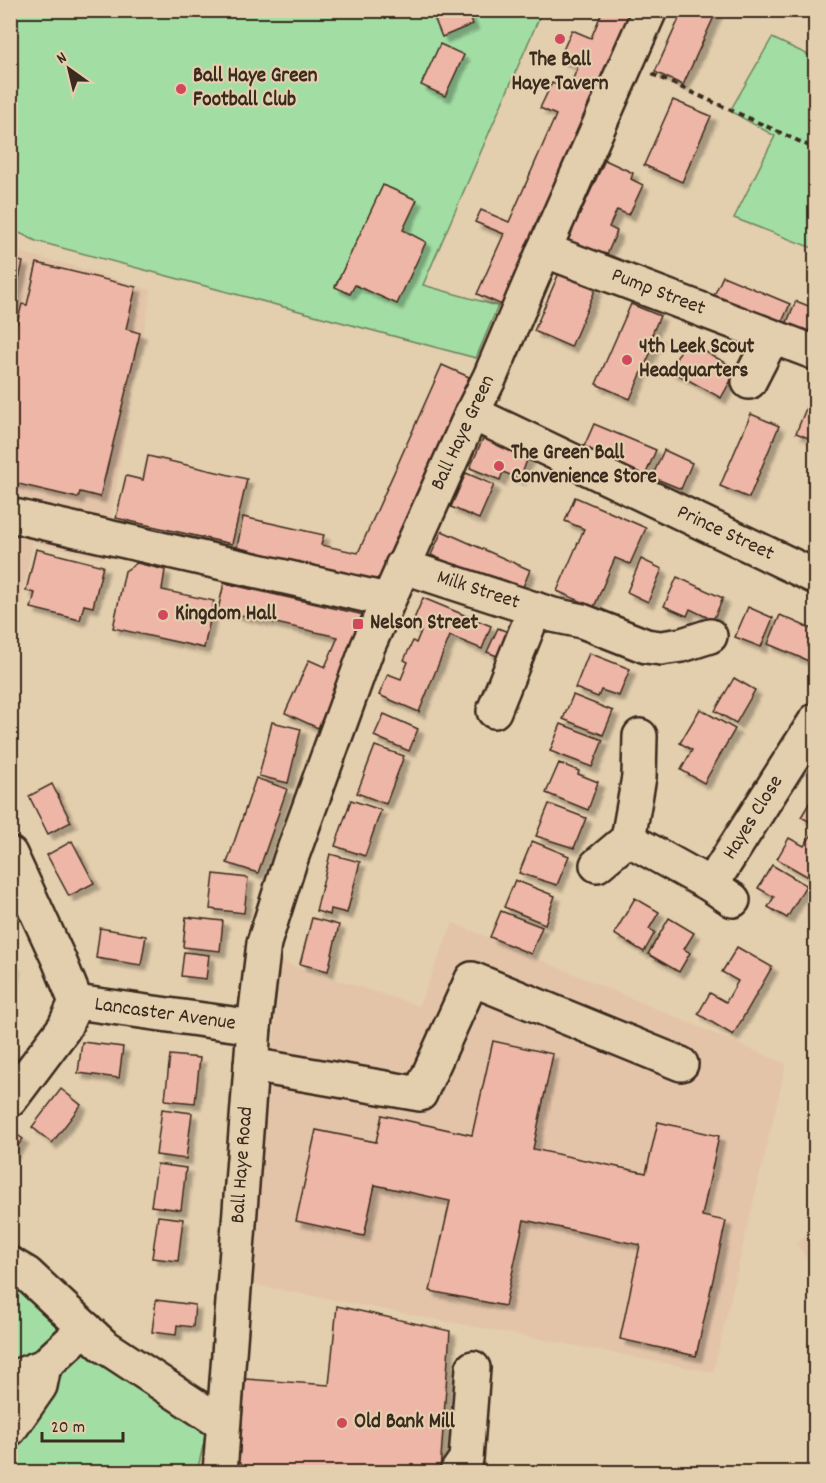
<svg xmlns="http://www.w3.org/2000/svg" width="826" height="1483" font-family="Dekko,sans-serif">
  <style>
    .built { fill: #e3c4a8 }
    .green { fill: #a2dea4; stroke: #6e8461; stroke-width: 1.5 }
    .building { fill: #eeb6a6; stroke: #3b2a1e; stroke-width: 1.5; filter: url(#shadow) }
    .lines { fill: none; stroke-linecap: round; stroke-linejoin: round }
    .minor-casing { stroke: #3b2a1e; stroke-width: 38 }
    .path { stroke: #3b2a1e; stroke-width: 4; stroke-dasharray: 6 4.5; stroke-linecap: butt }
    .minor { stroke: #e3cead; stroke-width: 33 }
    .poi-dot { fill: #d1495b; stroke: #e3cead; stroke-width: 2 }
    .labels { text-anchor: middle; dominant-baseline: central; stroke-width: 4.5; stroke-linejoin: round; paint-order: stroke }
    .poi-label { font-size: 21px; font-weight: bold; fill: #3b2a1e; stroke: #e3cead; text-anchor: start }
    .street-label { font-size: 21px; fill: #3b2a1e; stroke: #e3cead }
  </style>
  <defs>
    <filter id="shadow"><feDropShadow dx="5.5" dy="5.5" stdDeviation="1.5" flood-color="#0004"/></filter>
  </defs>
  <rect width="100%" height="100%" fill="#e3cead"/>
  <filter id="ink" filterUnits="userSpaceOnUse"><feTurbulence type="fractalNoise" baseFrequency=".0167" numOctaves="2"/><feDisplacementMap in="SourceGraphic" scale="12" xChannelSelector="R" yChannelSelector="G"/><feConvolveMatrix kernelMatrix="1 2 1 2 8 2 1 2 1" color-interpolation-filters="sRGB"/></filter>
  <g filter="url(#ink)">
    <!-- built -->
    <g class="built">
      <polygon points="11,250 77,267 151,290 103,559 33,542 11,649"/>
      <polygon points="453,923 786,1064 713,1372 251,1284 281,962 419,1006"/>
      <polygon points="815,1225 815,1271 797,1244"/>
    </g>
    <!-- green -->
    <g class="green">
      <polygon points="10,11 542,11 423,285 498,306 476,358 36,241 11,229"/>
      <polygon points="772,38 815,58 815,249 734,218 775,136 730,111"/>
      <polygon points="10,1276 86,1350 206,1433 197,1472 11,1472"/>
    </g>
    <!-- building -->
    <g class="building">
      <polygon points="431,10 467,10 473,24 442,37"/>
      <polygon points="603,10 632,10 502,305 477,294 504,234 475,222 481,210 509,222 556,115 540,108 552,83 568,90 578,67 559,59 572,30 591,38"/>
      <polygon points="683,10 717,10 683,85 655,72"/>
      <polygon points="440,44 464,55 445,96 421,85"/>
      <polygon points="673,100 711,116 682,182 644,165"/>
      <polygon points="605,160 633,173 631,179 643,185 629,215 617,210 609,227 617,231 605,259 567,242"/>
      <polygon points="383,185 417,200 403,230 426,242 397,304 355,285 350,294 335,287"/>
      <polygon points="10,259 23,262 10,317"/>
      <polygon points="37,263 136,287 126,329 140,333 100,497 80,492 78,498 10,482 10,349 22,304 27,305"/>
      <polygon points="559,273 596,288 571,347 534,331"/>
      <polygon points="723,276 790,304 778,331 711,302"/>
      <polygon points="796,301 816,309 816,348 782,334"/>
      <polygon points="631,304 660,316 652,334 658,336 630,399 596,384"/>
      <polygon points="686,341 737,369 721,398 670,370"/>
      <polygon points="442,365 469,377 380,577 370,582 236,553 243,517 324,535 321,545 358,553"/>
      <polygon points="807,406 816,410 816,441 796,433"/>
      <polygon points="751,414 779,426 749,498 720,486"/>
      <polygon points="594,424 656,450 644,478 582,451"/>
      <polygon points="484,436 529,455 520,479 503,472 500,480 470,468"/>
      <polygon points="664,450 692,463 681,489 652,477"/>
      <polygon points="148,456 247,479 232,544 116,518 126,476 143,480"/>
      <polygon points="466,473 494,485 479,519 451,507"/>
      <polygon points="575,497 646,528 630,564 615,558 594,607 557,591 584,529 565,521"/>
      <polygon points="442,531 530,570 520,594 431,555"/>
      <polygon points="36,549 103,566 93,607 84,605 80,620 31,608 35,593 26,591"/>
      <polygon points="641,559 662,569 648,602 627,592"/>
      <polygon points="137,563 165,570 162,590 214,601 204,648 113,628 125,571"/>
      <polygon points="677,577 723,598 713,620 690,609 687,616 664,606"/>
      <polygon points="224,583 364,615 365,623 318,728 285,713 309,660 325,667 338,637 218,610"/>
      <polygon points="423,598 491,626 482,649 450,636 419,712 379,695 388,674 401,679 408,662 404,660 413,641 416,643 421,631 411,626"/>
      <polygon points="748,607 773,618 761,647 735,637"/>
      <polygon points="780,615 816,631 816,652 811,662 768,644"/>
      <polygon points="498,628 520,637 510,661 487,652"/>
      <polygon points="589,653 630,669 619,696 601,690 598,697 575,688"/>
      <polygon points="734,678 755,690 736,723 715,711"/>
      <polygon points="573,695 613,711 603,735 563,719"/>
      <polygon points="700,709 735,729 704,783 681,770 692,750 680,743"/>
      <polygon points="384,714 418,729 409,751 374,736"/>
      <polygon points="272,722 301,729 288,783 259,776"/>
      <polygon points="561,724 603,740 592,767 550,751"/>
      <polygon points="375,746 404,756 386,804 357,793"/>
      <polygon points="559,763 579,771 578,774 598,782 588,810 546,793"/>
      <polygon points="256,778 287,789 258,873 227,863"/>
      <polygon points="52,784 71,822 48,834 29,796"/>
      <polygon points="816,792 816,825 801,817"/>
      <polygon points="351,800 381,810 365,856 335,846"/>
      <polygon points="549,804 586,818 574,848 536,836"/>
      <polygon points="816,828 816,873 812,879 777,859 789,838 804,846"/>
      <polygon points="72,841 94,883 69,896 47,855"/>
      <polygon points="532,841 569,856 557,885 519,873"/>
      <polygon points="330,854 360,862 347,913 331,909 330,915 316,911"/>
      <polygon points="772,865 806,885 787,918 768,907 774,897 758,888"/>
      <polygon points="214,874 248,878 244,913 210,909"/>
      <polygon points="515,880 555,896 545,924 504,907"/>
      <polygon points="635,898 659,912 649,929 655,932 644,952 614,934"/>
      <polygon points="501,911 542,927 531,954 490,937"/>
      <polygon points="186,917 223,921 220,951 183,947"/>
      <polygon points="312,918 339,925 328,971 300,964"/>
      <polygon points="669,918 694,933 684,949 690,953 679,972 648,954"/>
      <polygon points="100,928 146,936 141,965 96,958"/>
      <polygon points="737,947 772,967 733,1035 698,1014 710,993 726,1002 738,981 722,972"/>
      <polygon points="184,952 209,955 206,979 181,976"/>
      <polygon points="10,966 14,966 10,987"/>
      <polygon points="493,1041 553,1054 533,1149 646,1173 658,1122 719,1136 702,1216 726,1221 696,1356 620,1339 640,1245 524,1220 505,1306 430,1291 450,1201 375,1185 364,1236 296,1221 316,1130 376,1142 382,1115 472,1135"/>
      <polygon points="82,1042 123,1047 119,1078 78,1073"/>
      <polygon points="170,1055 200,1058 195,1103 165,1100"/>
      <polygon points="61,1089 81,1105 52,1143 32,1127"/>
      <polygon points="162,1109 192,1113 186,1159 156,1155"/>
      <polygon points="10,1130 23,1139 10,1155"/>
      <polygon points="157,1164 186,1168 181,1210 151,1206"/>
      <polygon points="158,1216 183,1219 178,1261 152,1258"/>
      <polygon points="156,1300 195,1305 193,1327 177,1325 176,1335 152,1332"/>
      <polygon points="337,1306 450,1331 440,1472 268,1472 249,1471 239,1461 245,1379 329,1385"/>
    </g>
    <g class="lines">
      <!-- minor casing -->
      <g class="minor-casing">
        <g id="minor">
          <polyline points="544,250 816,353"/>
          <polyline points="749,382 772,337"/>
          <polyline points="472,413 816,577"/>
          <polyline points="10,515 387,600"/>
          <polyline points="402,566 553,615 582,621 646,646 661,648 682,645 710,636"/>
          <polyline points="494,711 535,609"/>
          <polyline points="628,839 711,885 733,900"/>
          <polyline points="10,854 59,960 76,1002 64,1028 10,1100"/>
          <polyline points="597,865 628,839 639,777 640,736"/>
          <polyline points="711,885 816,720"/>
          <polyline points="76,1002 254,1027"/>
          <polyline points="251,1065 420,1094 472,979 681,1064"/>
          <polyline points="10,1264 27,1274 103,1345 223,1424"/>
          <polyline points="10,1379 44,1366 85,1328"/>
          <polyline points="10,1429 40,1386 44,1366"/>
          <polyline points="220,1472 254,1027 264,943 290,861 368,646 472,413 490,377 544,250 650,10"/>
          <polyline points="457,1472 466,1459 473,1368"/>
        </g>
      </g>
      <!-- path -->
      <polyline class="path" points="652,74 816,149"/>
      <!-- minor -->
      <use href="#minor" class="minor"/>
    </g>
  </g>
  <!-- markers -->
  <g class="poi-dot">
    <circle cx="560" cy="39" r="6"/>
    <circle cx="181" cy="89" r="6"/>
    <circle cx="627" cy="360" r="6"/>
    <circle cx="499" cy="466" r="6"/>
    <circle cx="163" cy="615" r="6"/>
    <rect x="352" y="618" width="12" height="12" rx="3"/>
    <circle cx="342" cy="1423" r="6"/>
  </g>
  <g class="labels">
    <!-- poi labels -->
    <g class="poi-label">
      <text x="560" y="61" text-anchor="middle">The Ball<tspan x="560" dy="24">Haye Tavern</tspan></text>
      <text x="193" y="77">Ball Haye Green<tspan x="193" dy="24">Football Club</tspan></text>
      <text x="639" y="348">4th Leek Scout<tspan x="639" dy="24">Headquarters</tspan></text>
      <text x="511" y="454">The Green Ball<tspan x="511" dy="24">Convenience Store</tspan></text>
      <text x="175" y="615">Kingdom Hall</text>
      <text x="370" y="624">Nelson Street</text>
      <text x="354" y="1423">Old Bank Mill</text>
    </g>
    <!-- street labels -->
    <g class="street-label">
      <text transform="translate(658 293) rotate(21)">Pump Street</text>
      <text transform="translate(464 433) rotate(-65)">Ball Haye Green</text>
      <text transform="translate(725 534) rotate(25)">Prince Street</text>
      <text transform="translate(478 591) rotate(18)">Milk Street</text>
      <text transform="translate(754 818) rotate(-58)">Hayes Close</text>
      <text transform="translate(165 1015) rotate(8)">Lancaster Avenue</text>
      <text transform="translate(243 1165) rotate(-86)">Ball Haye Road</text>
    </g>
  </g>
  <!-- margin -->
  <rect width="826" height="1483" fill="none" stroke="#e3cead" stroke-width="36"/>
  <rect x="18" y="18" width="790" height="1447" fill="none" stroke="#3b2a1e" stroke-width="2" filter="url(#ink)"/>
  <!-- north arrow -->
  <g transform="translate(69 69) rotate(326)" stroke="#e3cead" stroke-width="4.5" paint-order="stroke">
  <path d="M0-4.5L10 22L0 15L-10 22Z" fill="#3b2a1e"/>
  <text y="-9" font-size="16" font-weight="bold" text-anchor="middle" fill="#3b2a1e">N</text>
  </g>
  <!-- scale -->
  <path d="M42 1432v9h81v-9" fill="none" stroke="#3b2a1e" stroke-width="3"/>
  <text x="51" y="1432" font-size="18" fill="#3b2a1e" stroke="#e3cead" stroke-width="4.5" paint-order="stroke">20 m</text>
</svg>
